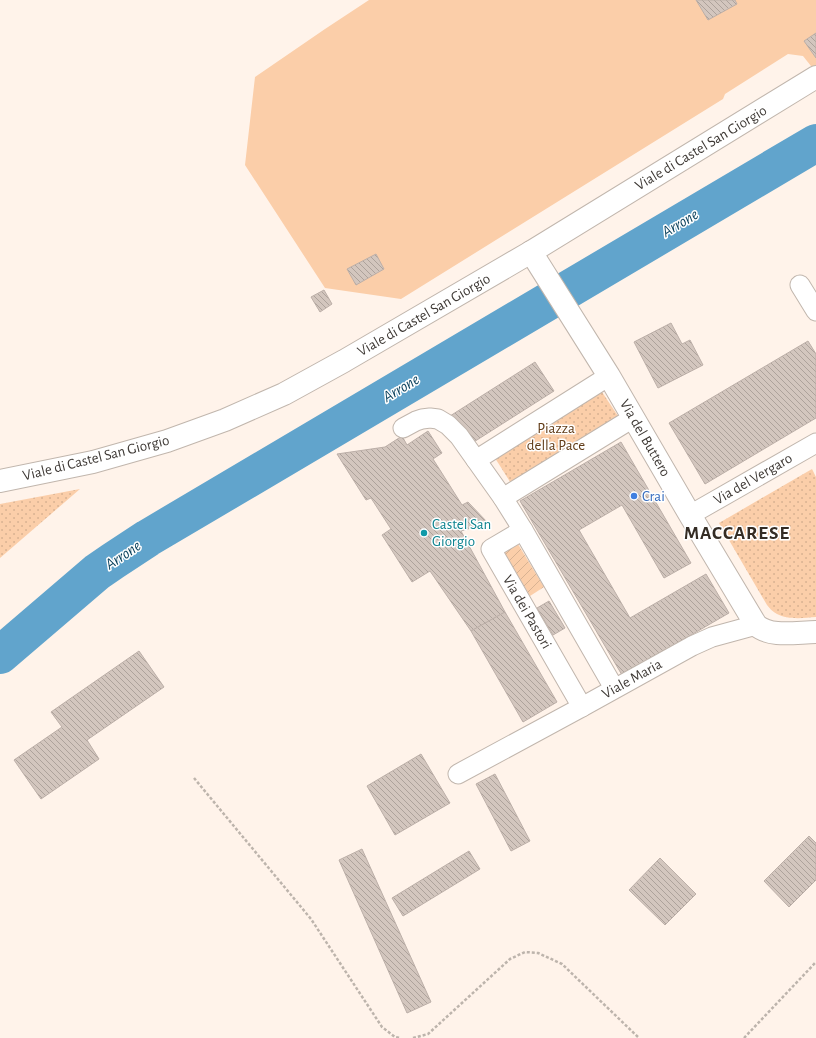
<svg xmlns="http://www.w3.org/2000/svg" width="816" height="1038" font-family="'Alegreya Sans',sans-serif">
  <style>
    .grass { fill: url(#grass-dots) }
    .garden { fill: url(#garden-furrows) }
    .pitch { fill: #fbcea9 }
    .lines { fill: none; stroke-linecap: round; stroke-linejoin: round }
    .river { stroke: #61a4cc; stroke-width: 38 }
    .building { fill: url(#building-back-hatch); stroke: #bcafa8 }
    .minor-casing { stroke: #c1b6ad; stroke-width: 21 }
    .tertiary-casing { stroke: #c1b6ad; stroke-width: 24 }
    .path { stroke: #bdb4ac; stroke-width: 2.5; stroke-dasharray: 3 2; stroke-linecap: butt }
    .minor { stroke: #fff; stroke-width: 19 }
    .tertiary { stroke: #fff; stroke-width: 22 }
    .shop-dot { fill: #3f7fe0; stroke: #fff; stroke-width: 1.5 }
    .culture-dot { fill: #0f9aa8; stroke: #fff; stroke-width: 1.5 }
    .labels { text-anchor: middle; dominant-baseline: central; stroke-width: 3; stroke-linejoin: round; paint-order: stroke }
    .street-label { font-size: 15px; fill: #3e3935; stroke: #fff }
    .park-label { font-size: 15px; fill: #623d19; stroke: #fff }
    .shop-label { font-size: 15px; fill: #366cbe; stroke: #fff; text-anchor: start }
    .culture-label { font-size: 15px; fill: #0d838f; stroke: #fff; text-anchor: start }
    .water-label { font-size: 16px; font-style: italic; fill: #073f5b; stroke: #fff }
    .district-label { font-size: 19px; font-weight: bold; letter-spacing: 1px; fill: #342c24; stroke: #fff }
  </style>
  <defs>
    <pattern id="grass-dots" width="8" height="8" patternUnits="userSpaceOnUse"><rect width="8" height="8" fill="#fbcea9"/><path d="M2 2h.1M6 6h.1" fill="none" stroke="#d8b292" stroke-width="1.8" stroke-linecap="round"/></pattern>
    <pattern id="garden-furrows" width="10" height="10" patternUnits="userSpaceOnUse"><rect width="10" height="10" fill="#fbcea9"/><path d="M-1 1l2-2M0 10L10 0M9 11l2-2" fill="none" stroke="#d8b292"/></pattern>
    <pattern id="building-back-hatch" width="6" height="6" patternUnits="userSpaceOnUse"><rect width="6" height="6" fill="#d3c6be"/><path d="M-1 5l2 2M0 0l6 6M5-1l2 2" fill="none" stroke="#ada29b"/></pattern>
  </defs>
  <rect width="100%" height="100%" fill="#fff3ea"/>
  <!-- grass -->
  <g class="grass">
    <polygon points="600,389 618,416 512,485 495,458"/>
    <path d="M 812,469 L 816,477 L 816,617 C 804,618 788,620 777,614 C 773,612 770,609 767,605 L 719,523 Z"/>
    <polygon points="80,489 0,558 0,504"/>
  </g>
  <!-- garden -->
  <polygon class="garden" points="518,544 544,587 530,596 504,552"/>
  <!-- pitch -->
  <polygon class="pitch" points="369,0 816,0 816,66 811,66 803,56 788,54 725,94 723,99 401,299 325,288 245,165 255,77 325,29"/>
  <g class="lines">
    <!-- river -->
    <polyline class="river" points="0,655 97,572 113,561 148,538 816,143"/>
  </g>
  <!-- building -->
  <g class="building">
    <polygon points="696,0 735,0 737,4 708,20"/>
    <polygon points="816,33 816,58 804,41"/>
    <polygon points="376,254 384,269 356,285 347,269"/>
    <polygon points="324,290 332,304 320,312 311,297"/>
    <polygon points="671,323 682,344 690,340 703,365 658,388 634,342"/>
    <polygon points="808,341 816,354 816,418 705,484 669,423"/>
    <polygon points="535,362 554,391 469,445 450,416"/>
    <polygon points="428,431 442,453 433,459 462,505 468,502 488,523 461,531 505,612 471,631 430,571 412,582 382,535 391,529 371,498 366,500 337,454 385,447 402,436 407,445"/>
    <polygon points="621,442 691,563 664,578 622,505 579,530 630,618 706,574 729,613 622,675 520,501"/>
    <polygon points="549,601 565,628 553,635 537,608"/>
    <polygon points="505,612 557,702 523,722 471,631"/>
    <polygon points="139,651 164,687 87,740 99,759 41,799 14,760 62,727 51,712"/>
    <polygon points="421,754 450,803 395,835 367,786"/>
    <polygon points="495,774 530,841 511,851 476,784"/>
    <polygon points="809,836 816,843 816,880 789,907 764,881"/>
    <polygon points="362,849 431,1002 407,1013 339,860"/>
    <polygon points="469,851 480,869 403,916 392,898"/>
    <polygon points="660,858 696,894 665,925 629,890"/>
  </g>
  <g class="lines">
    <!-- minor casing -->
    <g class="minor-casing">
      <g id="minor">
        <polyline points="800,285 816,311"/>
        <polyline points="403,428 416,421 422,419 430,418 438,419 448,425 459,436 503,498 523,530 614,688"/>
        <polyline points="476,460 609,376"/>
        <polyline points="503,498 633,418"/>
        <polyline points="690,515 816,443"/>
        <polyline points="523,530 491,549 582,707"/>
        <polyline points="458,774 582,707 692,646 712,637 756,625"/>
      </g>
    </g>
    <!-- tertiary casing -->
    <g class="tertiary-casing">
      <g id="tertiary">
        <path d="M 531,252 L 609,376 L 690,515 L 756,625 C 771,638 797,632 816,632"/>
        <polyline points="0,481 93,462 167,441 225,420 284,394 344,361 531,252 816,77"/>
      </g>
    </g>
    <!-- path -->
    <g class="path">
      <polyline points="194,778 311,919 382,1027 395,1037 400,1038"/>
      <polyline points="413,1038 428,1034 510,959 525,952 538,953 562,964 639,1038"/>
      <polyline points="744,1038 816,962"/>
    </g>
    <!-- minor -->
    <use href="#minor" class="minor"/>
    <!-- tertiary -->
    <use href="#tertiary" class="tertiary"/>
  </g>
  <!-- markers -->
  <circle class="shop-dot" cx="634" cy="496" r="4"/>
  <circle class="culture-dot" cx="424" cy="533" r="4"/>
  <g class="labels">
    <!-- street labels -->
    <g class="street-label">
      <text transform="translate(701 148) rotate(-31)">Viale di Castel San Giorgio</text>
      <text transform="translate(424 315) rotate(-30)">Viale di Castel San Giorgio</text>
      <text transform="translate(645 438) rotate(60)">Via del Buttero</text>
      <text transform="translate(96 458) rotate(-14)">Viale di Castel San Giorgio</text>
      <text transform="translate(753 479) rotate(-30)">Via del Vergaro</text>
      <text transform="translate(527 612) rotate(60)">Via dei Pastori</text>
      <text transform="translate(632 679) rotate(-29)">Viale Maria</text>
    </g>
    <!-- park labels -->
    <g class="park-label">
      <text x="556" y="428">Piazza<tspan x="556" dy="17">della Pace</tspan></text>
    </g>
    <!-- shop labels -->
    <g class="shop-label">
      <text x="642" y="496">Crai</text>
    </g>
    <!-- culture labels -->
    <g class="culture-label">
      <text x="432" y="524">Castel San<tspan x="432" dy="17">Giorgio</tspan></text>
    </g>
    <!-- water labels -->
    <g class="water-label">
      <text transform="translate(680 223) rotate(-31)">Arrone</text>
      <text transform="translate(401 388) rotate(-31)">Arrone</text>
      <text transform="translate(123 555) rotate(-34)">Arrone</text>
    </g>
    <!-- district labels -->
    <g class="district-label">
      <text x="737" y="533">MACCARESE</text>
    </g>
  </g>
</svg>
